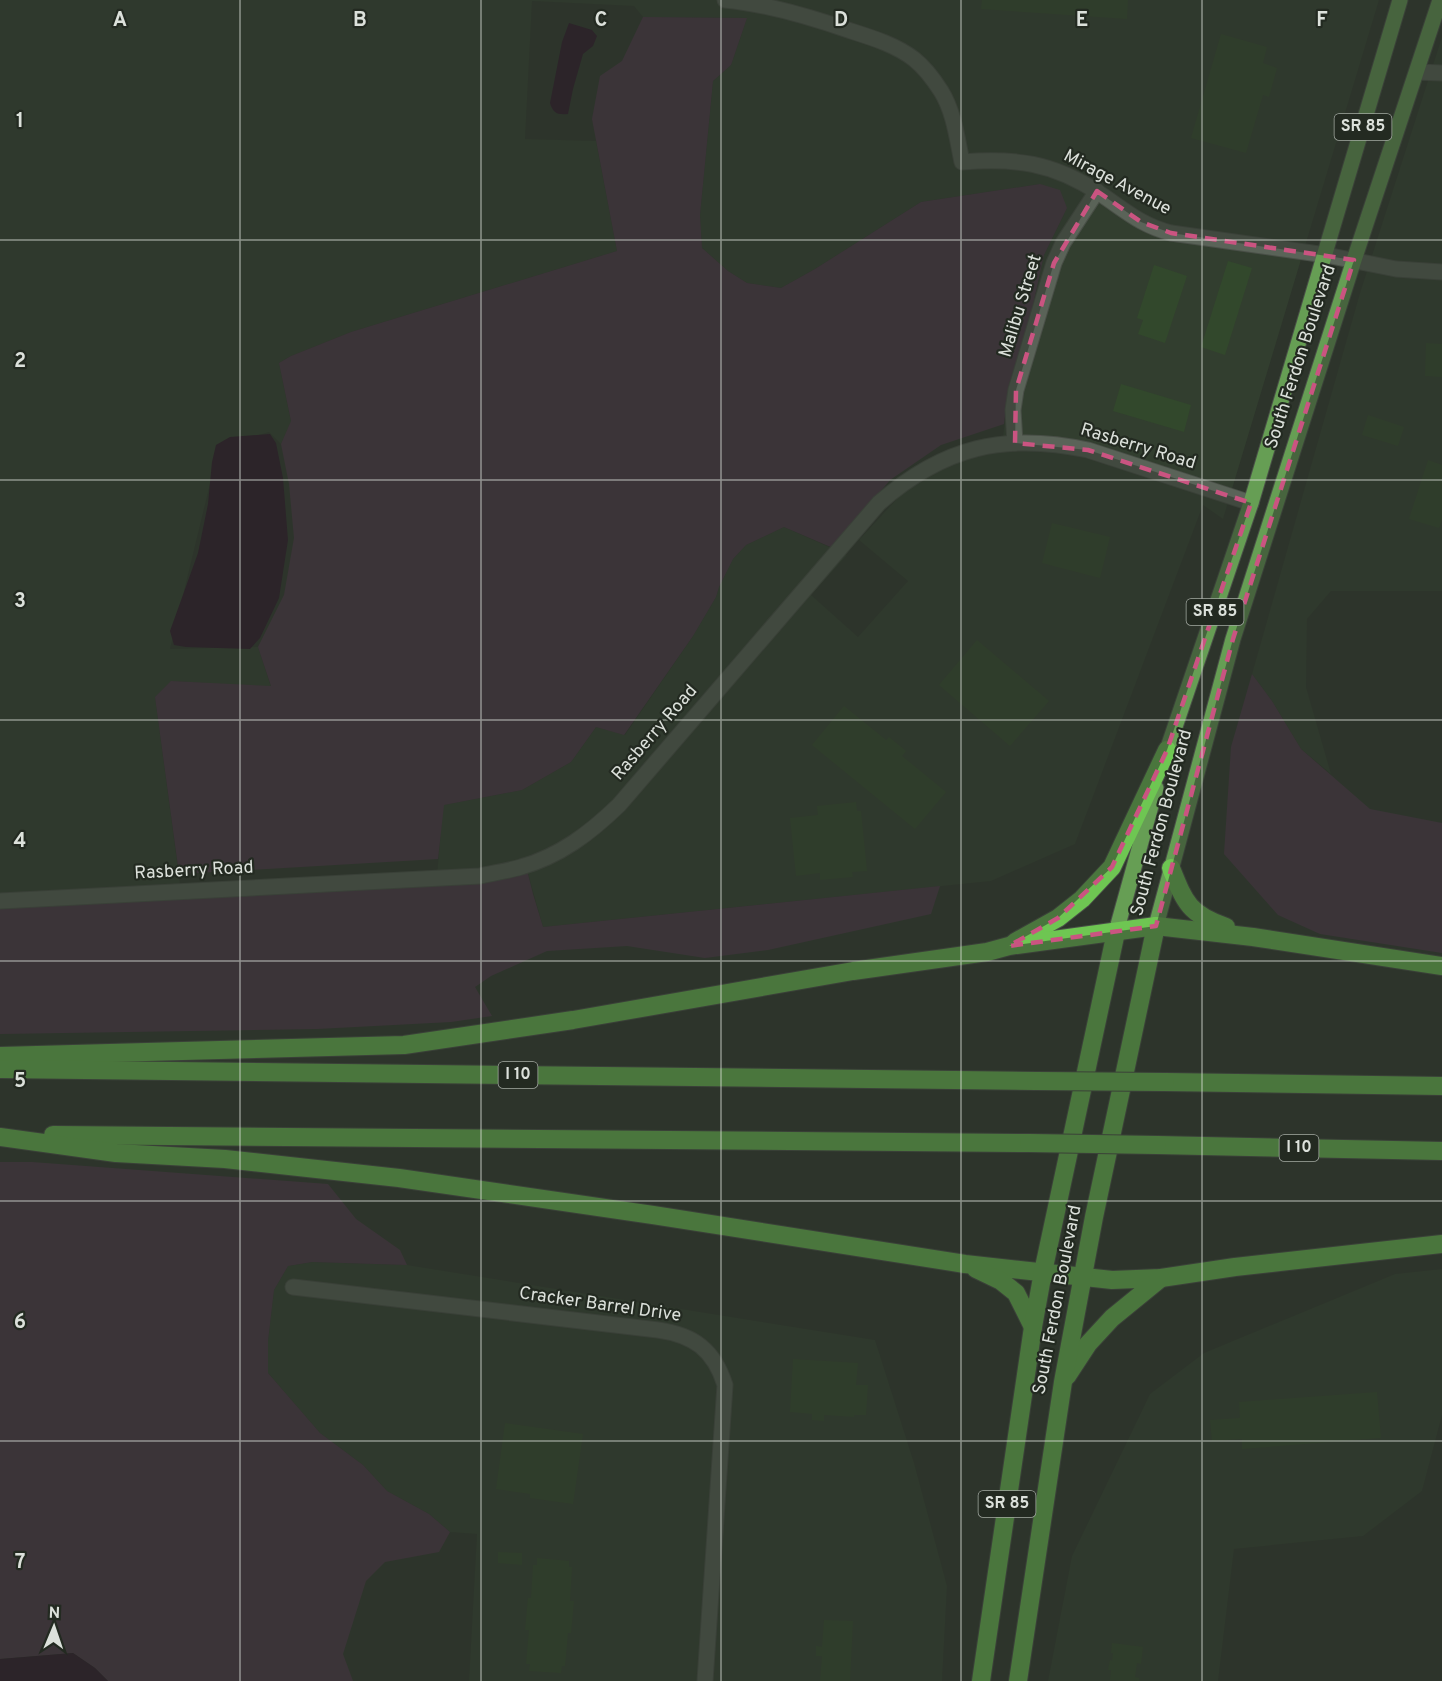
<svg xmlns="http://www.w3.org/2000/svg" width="1442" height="1681" font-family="Overpass,sans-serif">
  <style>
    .built { fill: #323e2f }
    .green { fill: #4d3348 }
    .water { fill: #2a1026 }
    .building { fill: #32482c }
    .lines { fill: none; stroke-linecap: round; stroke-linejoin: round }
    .minor-casing { stroke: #494f47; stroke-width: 17 }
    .major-casing { stroke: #494f47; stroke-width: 17 }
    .highway-casing { stroke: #494f47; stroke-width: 20 }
    .minor { stroke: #5a6358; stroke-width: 15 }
    .major { stroke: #669e54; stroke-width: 15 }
    .highway { stroke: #6ec652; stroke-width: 18 }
    .highway-bridge-casing { stroke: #494f47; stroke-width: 20; stroke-linecap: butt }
    .highway-bridge { stroke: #6ec652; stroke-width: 18 }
    .marked { fill: none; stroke: #ca5481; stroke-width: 4.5; stroke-dasharray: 12 8; stroke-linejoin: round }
    .grid { fill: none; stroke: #dce1db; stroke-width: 1.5; stroke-opacity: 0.55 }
    .labels { text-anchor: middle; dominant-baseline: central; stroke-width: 4.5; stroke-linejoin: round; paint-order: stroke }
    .shield { fill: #232a21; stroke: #a4aaa3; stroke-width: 1.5 }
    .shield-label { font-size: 16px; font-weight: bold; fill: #dce1db }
    .street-label { font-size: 18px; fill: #dce1db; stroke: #232a21 }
    .grid-label { font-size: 20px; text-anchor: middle; font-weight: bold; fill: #dce1db; stroke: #232a21; stroke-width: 4.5; stroke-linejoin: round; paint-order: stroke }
  </style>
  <rect width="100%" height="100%" fill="#2d342b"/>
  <!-- built -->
  <g class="built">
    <polygon points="0,0 749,0 768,5 774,0 1379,0 1223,519 1203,505 1075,844 991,881 543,927 527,870 437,876 443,805 522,790 571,762 596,727 625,735 693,636 716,597 719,587 733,559 746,545 784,527 847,555 811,595 858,637 908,581 859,540 907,488 936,470 1003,437 1009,384 1029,323 1044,255 1067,208 1040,184 921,202 815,269 781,288 747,283 728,271 702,248 700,215 713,81 731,65 747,18 643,17 634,6 532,1 525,139 596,141 617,251 351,332 291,356 279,363 291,422 281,444 269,432 233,443 217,455 170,649 258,647 271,687 172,681 155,697 180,884 0,907"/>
    <polygon points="1442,37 1442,591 1331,591 1307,619 1306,687 1331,774 1301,749 1272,701 1252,674 1360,293"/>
    <polygon points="312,1262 407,1265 875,1340 914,1463 947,1586 942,1681 469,1681 477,1534 450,1532 429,1514 387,1491 363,1465 320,1433 268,1373 268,1341 274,1290 288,1266"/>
    <polygon points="1442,1269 1442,1415 1422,1491 1363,1536 1234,1549 1218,1681 1048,1681 1072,1556 1150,1394 1204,1353 1395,1274"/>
  </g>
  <!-- green -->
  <g class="green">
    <polygon points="643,17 747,18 731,65 713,81 700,215 702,248 728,271 747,283 781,288 815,269 921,202 1040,184 1060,190 1067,208 1044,255 1029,323 1009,384 1004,424 941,445 890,480 833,548 784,527 746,545 733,559 719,587 716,597 693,636 624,735 596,727 571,762 522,790 444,805 438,859 179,874 155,697 171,681 271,686 258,647 284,595 294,538 289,484 281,444 291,421 279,363 291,356 351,332 617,251 592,119 600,76 622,61"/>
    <polygon points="1252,674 1272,701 1301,749 1370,809 1442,823 1442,953 1320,934 1278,915 1224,854 1231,747"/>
    <polygon points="527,870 533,894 543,927 940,886 931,914 768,950 705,958 627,946 547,951 491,976 475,987 492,1016 451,1022 317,1029 0,1034 0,907"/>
    <polygon points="0,1162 32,1162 328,1184 356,1219 400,1250 407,1265 312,1262 288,1266 274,1290 268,1341 268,1373 320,1433 363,1465 387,1491 429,1514 450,1532 439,1552 385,1562 366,1581 343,1654 353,1681 108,1681 95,1668 73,1653 0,1659"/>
  </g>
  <!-- water -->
  <g class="water">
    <path d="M 569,23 L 592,30 L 597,36 L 593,46 L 583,54 L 573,89 L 568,114 C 557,115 553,113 550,103 L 562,42 Z"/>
    <polygon points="270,434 276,443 283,478 288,540 279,598 260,638 250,649 186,647 174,645 170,631 198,553 208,504 212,462 216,445 230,437"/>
    <polygon points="73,1653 95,1668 108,1681 0,1681 0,1659"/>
  </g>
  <!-- building -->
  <g class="building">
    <polygon points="982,0 1128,0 1127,19 981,9"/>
    <polygon points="1221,34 1267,47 1263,63 1277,68 1269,97 1263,95 1246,153 1191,138"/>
    <polygon points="1228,261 1252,268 1225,355 1201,347"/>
    <polygon points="1154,265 1187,276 1165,343 1138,334 1143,320 1137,318"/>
    <polygon points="1426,343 1442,344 1442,377 1425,376"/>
    <polygon points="1121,384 1191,405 1184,432 1113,411"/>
    <polygon points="1368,415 1404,427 1398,446 1362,435"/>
    <polygon points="1428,460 1442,465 1442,520 1439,528 1409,519"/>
    <polygon points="1052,523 1110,537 1100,578 1042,563"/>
    <polygon points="977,640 1049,701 1010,746 939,685"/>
    <polygon points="844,706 886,740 889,737 906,751 902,756 946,792 915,829 812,745"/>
    <polygon points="856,802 857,811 861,811 867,871 852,872 853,877 820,880 820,873 796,876 790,818 818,815 817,806"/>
    <polygon points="793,1359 858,1363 856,1385 868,1385 866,1415 854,1415 854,1417 824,1415 824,1421 812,1420 812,1414 790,1412"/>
    <polygon points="1377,1392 1381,1438 1242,1449 1242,1439 1212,1441 1210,1420 1240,1418 1239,1402"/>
    <polygon points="505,1423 583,1434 573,1504 530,1498 530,1494 496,1489"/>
    <polygon points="498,1552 522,1553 522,1565 498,1563"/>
    <polygon points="537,1558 569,1561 569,1567 572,1567 570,1601 574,1601 571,1633 568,1633 565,1666 562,1666 561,1673 529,1671 530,1664 526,1664 529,1630 525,1630 528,1598 531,1598 533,1565 537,1565"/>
    <polygon points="824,1620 853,1621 850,1681 820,1681 822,1656 816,1656 816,1646 822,1647"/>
    <polygon points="1112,1643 1143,1647 1141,1664 1137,1663 1135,1677 1139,1678 1139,1681 1110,1680 1111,1670 1108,1670 1110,1660 1112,1661 1113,1653 1111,1653"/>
  </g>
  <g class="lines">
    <!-- minor casing -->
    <g class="minor-casing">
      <g id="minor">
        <path d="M 725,0 C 768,4 811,17 851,31 C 873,38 896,45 914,59 C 924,67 934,80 941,91 C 954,112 957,138 962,162 C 1015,158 1052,162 1099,193 C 1125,210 1140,225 1171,233 L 1326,255 L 1396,269 L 1442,272"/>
        <polyline points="1417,72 1442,73"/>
        <polyline points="1015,443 1013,410 1016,390 1054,263 1063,243 1097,191"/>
        <path d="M 0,901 L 480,876 C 493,873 508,871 521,867 C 560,856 590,833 619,805 L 879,503 C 943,447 1005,432 1088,450 L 1251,503"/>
        <path d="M 293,1287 L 658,1330 C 694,1335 714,1350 725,1385 L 705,1681"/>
      </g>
    </g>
    <!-- major casing -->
    <g class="major-casing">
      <g id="major">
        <polyline points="1164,759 1251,503 1400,0"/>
        <polyline points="1156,926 1233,639 1354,260 1440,0"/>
        <polyline points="1116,932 1156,788"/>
      </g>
    </g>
    <!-- highway casing -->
    <g class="highway-casing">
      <g id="highway">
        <path d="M 1171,868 C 1185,903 1189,914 1226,927"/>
        <polyline points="1015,942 1058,918 1082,899 1112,867 1167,750"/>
        <polyline points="0,1056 404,1045 573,1020 853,971 987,952 1009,946 1156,926 1253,937 1442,966"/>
        <polyline points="0,1069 1036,1081"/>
        <polyline points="1165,1082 1442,1086"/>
        <polyline points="53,1135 1029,1143"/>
        <polyline points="0,1137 116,1153 225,1159 399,1178 653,1215 965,1264 1112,1280 1161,1278 1235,1267 1442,1244"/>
        <polyline points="1157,1145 1442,1151"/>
        <polyline points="976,1269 1001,1281 1016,1293 1033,1327"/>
        <polyline points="1067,1376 1088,1344 1112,1318 1161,1278"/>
        <polyline points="981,1681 1033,1327 1043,1272 1116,932"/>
        <polyline points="1018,1681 1063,1382 1094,1217 1156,926"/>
      </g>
    </g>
    <!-- minor -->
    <use href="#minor" class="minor"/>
    <!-- major -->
    <use href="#major" class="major"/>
    <!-- highway -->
    <use href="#highway" class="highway"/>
    <!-- highway-bridge casing -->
    <g class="highway-bridge-casing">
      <g id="highway-bridge">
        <polyline points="1036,1081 1165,1082"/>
        <polyline points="1029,1143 1157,1145"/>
      </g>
    </g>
    <!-- highway-bridge -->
    <use href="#highway-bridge" class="highway-bridge"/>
  </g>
  <!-- marked area -->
  <path d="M0 0H1442V1681H0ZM 1097,191 L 1141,222 L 1171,233 L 1354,260 L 1233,639 L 1156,926 L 1009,946 L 1058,918 L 1112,867 L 1167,750 L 1251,503 L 1088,450 L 1015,443 L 1016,390 L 1054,263 Z" fill="#2d342b" fill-opacity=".55" fill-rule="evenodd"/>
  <path class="marked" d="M 1097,191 L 1141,222 L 1171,233 L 1354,260 L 1233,639 L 1156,926 L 1009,946 L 1058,918 L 1112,867 L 1167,750 L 1251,503 L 1088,450 L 1015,443 L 1016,390 L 1054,263 Z"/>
  <!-- grid -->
  <path class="grid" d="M 240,0 L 240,1681M 481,0 L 481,1681M 721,0 L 721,1681M 961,0 L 961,1681M 1202,0 L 1202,1681M 0,240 L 1442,240M 0,480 L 1442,480M 0,720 L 1442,720M 0,961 L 1442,961M 0,1201 L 1442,1201M 0,1441 L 1442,1441"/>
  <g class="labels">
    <!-- shield labels -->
    <g class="shield">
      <rect x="1334.5" y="114" width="57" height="26" rx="4.5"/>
      <rect x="1186.5" y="599" width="57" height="26" rx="4.5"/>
      <rect x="498.5" y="1062" width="39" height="26" rx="4.5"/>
      <rect x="1279.5" y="1135" width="39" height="26" rx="4.5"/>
      <rect x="978.5" y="1491" width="57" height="26" rx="4.5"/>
    </g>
    <g class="shield-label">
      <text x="1363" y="127">SR 85</text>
      <text x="1215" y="612">SR 85</text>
      <text x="518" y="1075">I 10</text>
      <text x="1299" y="1148">I 10</text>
      <text x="1007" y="1504">SR 85</text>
    </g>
    <!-- street labels -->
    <g class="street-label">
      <text transform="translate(1117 183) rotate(28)">Mirage Avenue</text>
      <text transform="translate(1021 306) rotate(-73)">Malibu Street</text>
      <text transform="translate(1301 357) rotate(-72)">South Ferdon Boulevard</text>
      <text transform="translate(1138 447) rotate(17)">Rasberry Road</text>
      <text transform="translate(655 733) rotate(-49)">Rasberry Road</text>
      <text transform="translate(1162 823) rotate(-75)">South Ferdon Boulevard</text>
      <text transform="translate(194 871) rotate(-3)">Rasberry Road</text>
      <text transform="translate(1058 1300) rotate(-79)">South Ferdon Boulevard</text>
      <text transform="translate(600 1305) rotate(8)">Cracker Barrel Drive</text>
    </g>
  </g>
  <g class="grid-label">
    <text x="120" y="26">A</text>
    <text x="360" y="26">B</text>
    <text x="601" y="26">C</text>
    <text x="841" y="26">D</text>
    <text x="1082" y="26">E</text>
    <text x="1322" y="26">F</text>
    <text x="20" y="127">1</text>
    <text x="20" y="367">2</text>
    <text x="20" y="607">3</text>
    <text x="20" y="847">4</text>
    <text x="20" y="1087">5</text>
    <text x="20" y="1328">6</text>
    <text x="20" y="1568">7</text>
  </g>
  <!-- north arrow -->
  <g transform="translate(54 1627) rotate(2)" stroke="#232a21" stroke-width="4.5" paint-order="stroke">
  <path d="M0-4.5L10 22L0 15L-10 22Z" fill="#dce1db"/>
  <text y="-9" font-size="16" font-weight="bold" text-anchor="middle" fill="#dce1db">N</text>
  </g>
</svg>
